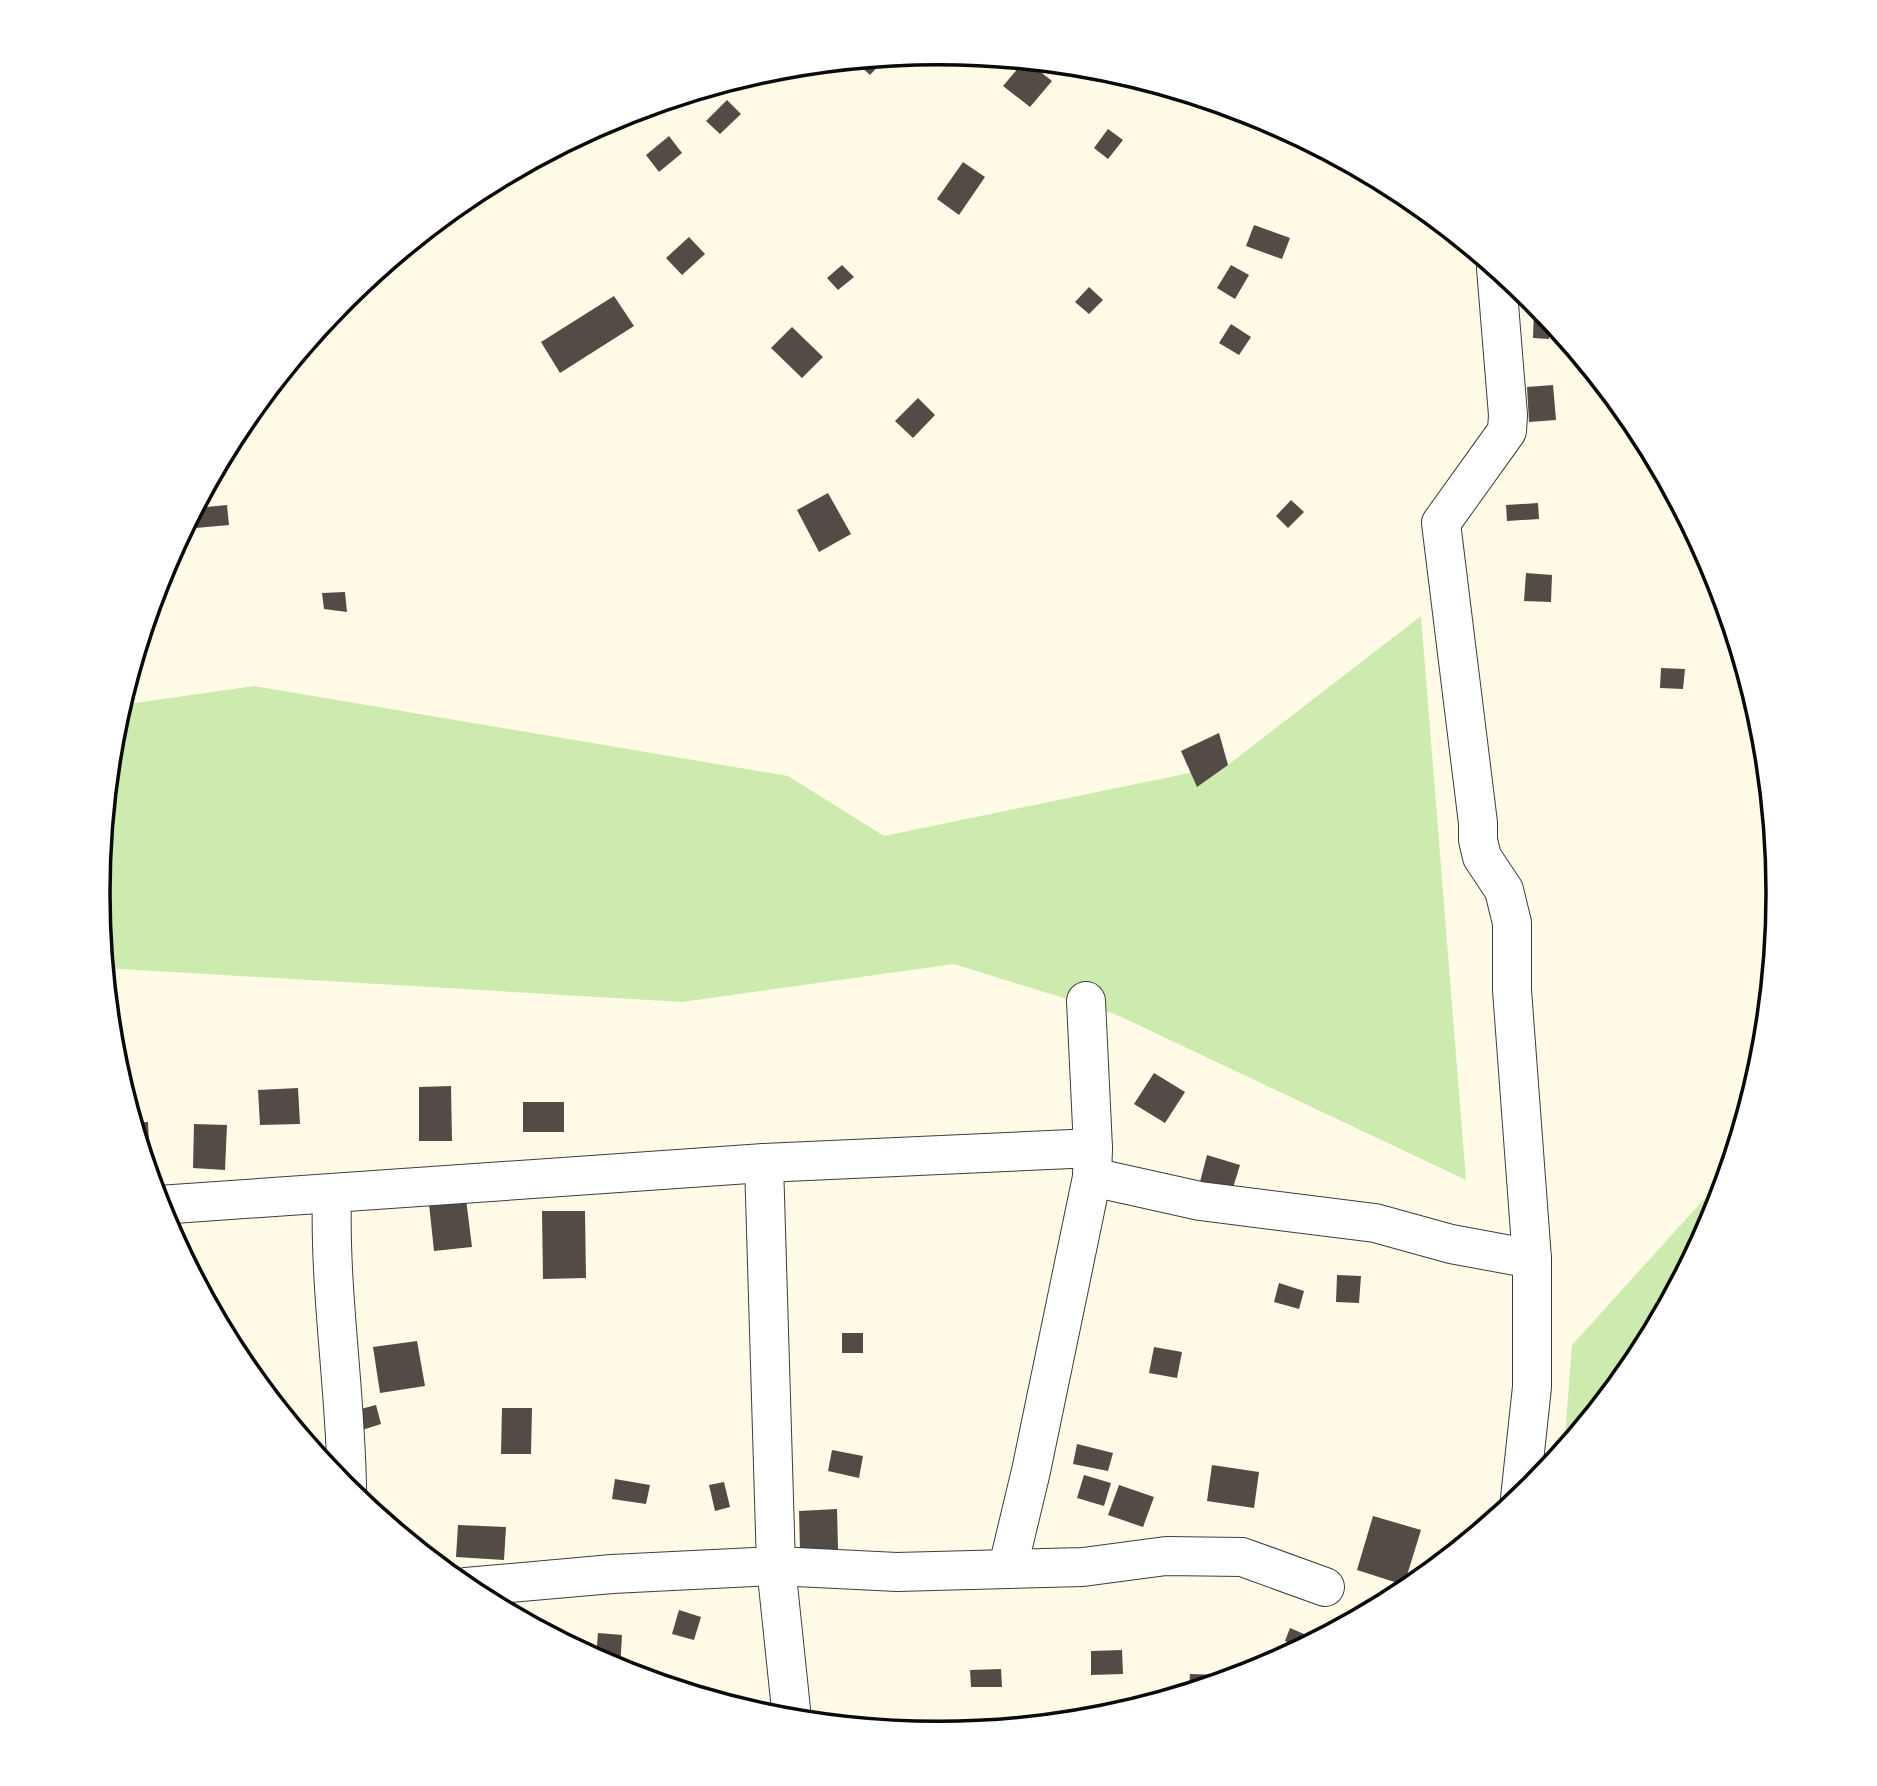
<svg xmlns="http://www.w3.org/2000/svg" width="1877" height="1786" font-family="Merriweather,serif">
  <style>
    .green { fill: #cdebae }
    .building { fill: #534b46 }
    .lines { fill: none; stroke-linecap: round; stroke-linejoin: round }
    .minor-casing { stroke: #3d3d3d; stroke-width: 40 }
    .minor { stroke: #fff; stroke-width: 38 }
    .rim { fill: none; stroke: #0a0a0a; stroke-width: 3.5 }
  </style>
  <rect width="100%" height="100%" fill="#fffbe6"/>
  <!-- green -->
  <g class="green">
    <polygon points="1421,616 1466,1180 1115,1014 954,964 682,1002 105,968 98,893 114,729 121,705 254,686 788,776 884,836 1228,765"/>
    <polygon points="1727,1174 1715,1215 1637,1360 1564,1449 1572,1345"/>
  </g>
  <!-- building -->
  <g class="building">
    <polygon points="886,58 870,75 857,63 860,60"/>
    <polygon points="1024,61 1027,61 1052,81 1030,107 1003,86"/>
    <polygon points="727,100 741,114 720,134 706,121"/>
    <polygon points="1108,129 1123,140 1108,159 1094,148"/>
    <polygon points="669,136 682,153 659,172 646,155"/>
    <polygon points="963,162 985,177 959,215 937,199"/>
    <polygon points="1254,225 1290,238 1282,259 1246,246"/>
    <polygon points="689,237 705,254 682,275 666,258"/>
    <polygon points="842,265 854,277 838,290 827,278"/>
    <polygon points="1231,265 1249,275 1235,299 1217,288"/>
    <polygon points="1089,287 1103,300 1089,314 1075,302"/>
    <polygon points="614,296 634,326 560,373 541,342"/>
    <polygon points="1534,310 1543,311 1550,320 1549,339 1533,338"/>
    <polygon points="1231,324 1251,337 1239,355 1219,343"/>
    <polygon points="792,327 823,357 802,378 771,348"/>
    <polygon points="1553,385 1556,420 1529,422 1527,387"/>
    <polygon points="918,398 935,415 913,438 895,421"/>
    <polygon points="828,493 851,534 819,552 797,510"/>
    <polygon points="1291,500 1304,512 1288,528 1276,516"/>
    <polygon points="1538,503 1539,519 1507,521 1506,505"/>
    <polygon points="227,505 229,525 185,529 196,508"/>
    <polygon points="1526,573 1552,575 1551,602 1524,601"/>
    <polygon points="345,592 347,612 324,609 322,593"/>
    <polygon points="1661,668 1685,669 1683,689 1660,688"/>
    <polygon points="1219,733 1228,765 1197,787 1181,751"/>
    <polygon points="1154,1073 1185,1092 1165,1123 1134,1104"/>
    <polygon points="451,1086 452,1141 419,1141 419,1087"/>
    <polygon points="298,1088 300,1124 260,1125 258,1090"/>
    <rect x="523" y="1102" width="41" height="30"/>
    <polygon points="148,1122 150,1164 147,1164 134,1123"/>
    <polygon points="194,1124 227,1125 225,1170 193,1168"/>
    <polygon points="1207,1155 1240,1165 1232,1191 1200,1182"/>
    <polygon points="466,1199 472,1247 434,1251 429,1204"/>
    <polygon points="542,1211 585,1211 586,1278 543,1279"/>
    <polygon points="1337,1275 1361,1276 1359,1303 1336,1302"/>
    <polygon points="1279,1283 1304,1291 1299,1309 1274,1302"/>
    <rect x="842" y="1333" width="21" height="20"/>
    <polygon points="417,1341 425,1386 380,1393 373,1347"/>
    <polygon points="1154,1347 1182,1352 1177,1378 1149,1373"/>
    <polygon points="376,1405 381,1424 362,1430 357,1410"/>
    <polygon points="502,1408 532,1408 531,1454 501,1454"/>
    <polygon points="1077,1444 1113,1453 1108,1471 1073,1464"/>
    <polygon points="832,1450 863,1456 859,1478 828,1471"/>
    <polygon points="1212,1465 1259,1472 1254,1508 1207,1501"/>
    <polygon points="1084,1475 1111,1483 1104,1506 1077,1498"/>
    <polygon points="615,1479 650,1485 646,1504 612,1499"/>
    <polygon points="724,1482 730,1507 715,1511 709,1485"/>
    <polygon points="1119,1485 1154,1497 1143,1527 1108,1515"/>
    <polygon points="837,1509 838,1549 800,1550 799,1511"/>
    <polygon points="1373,1516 1421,1530 1404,1585 1357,1570"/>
    <polygon points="458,1525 506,1527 504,1560 456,1557"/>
    <polygon points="679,1610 701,1617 694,1640 672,1634"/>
    <polygon points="1290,1628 1304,1634 1298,1647 1285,1641"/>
    <polygon points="598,1633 622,1635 620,1670 596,1658"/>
    <polygon points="1122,1650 1123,1674 1091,1675 1091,1651"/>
    <polygon points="1001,1669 1002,1687 971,1687 970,1670"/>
    <polygon points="1190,1674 1223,1675 1223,1681 1189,1691"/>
  </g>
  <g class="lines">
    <!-- minor casing -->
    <g class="minor-casing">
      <g id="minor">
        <polyline points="1496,268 1508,415 1507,431 1441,523 1478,823 1478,840 1482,857 1504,890 1512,923 1512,990 1532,1259 1532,1387 1520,1498"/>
        <polyline points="764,1163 776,1566 792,1719"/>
        <polyline points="1092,1177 1200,1201 1375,1223 1451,1244 1532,1259"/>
        <path d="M 332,1194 C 329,1293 346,1391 347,1490"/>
        <polyline points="159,1205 764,1163 1093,1148"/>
        <polyline points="1008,1567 1031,1471 1092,1177 1093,1148 1086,1001"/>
        <polyline points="466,1587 612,1574 776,1566 897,1572 1083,1567 1166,1556 1242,1557 1325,1587"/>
      </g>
    </g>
    <!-- minor -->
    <use href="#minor" class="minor"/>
  </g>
  <!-- crop -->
  <path d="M0 0H1877V1786H0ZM110 893a828 828 0 1 1 1656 0a828 828 0 1 1-1656 0Z" fill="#fff" fill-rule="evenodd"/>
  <path class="rim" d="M110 893a828 828 0 1 1 1656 0a828 828 0 1 1-1656 0Z"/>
</svg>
